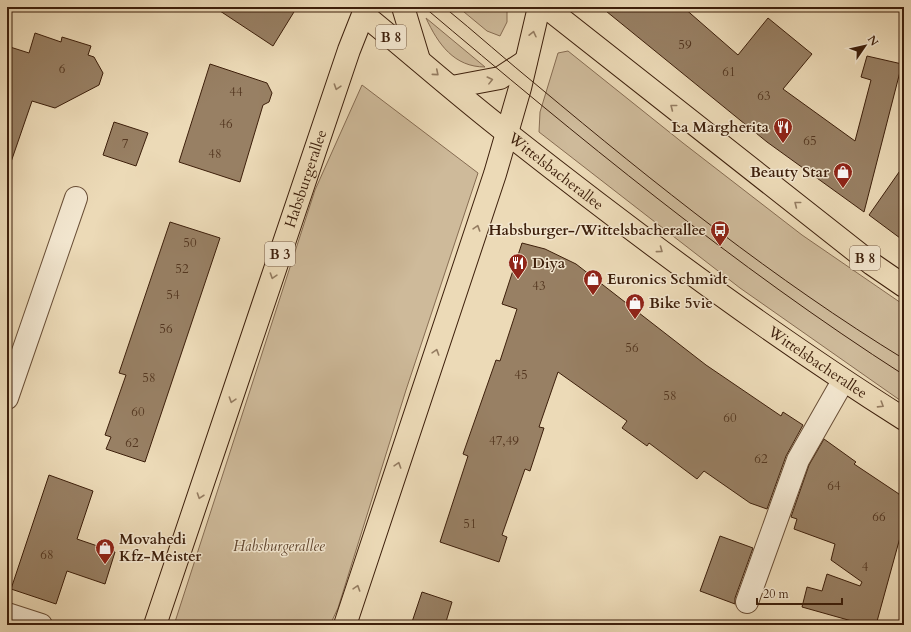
<svg xmlns="http://www.w3.org/2000/svg" width="911" height="632" font-family="Cardo,serif">
  <style>
    .green { fill: #ceba9a; stroke: #866c52 }
    .building { fill: #988064; stroke: #3d1f0b }
    .lines { fill: none; stroke-linecap: round; stroke-linejoin: round }
    .minor-casing { stroke: #694e36; stroke-width: 24 }
    .major-casing { stroke: #3d1f0b; stroke-width: 24 }
    .minor { stroke: #f3e7d0; stroke-width: 22 }
    .major { stroke: #ecdab7; stroke-width: 22 }
    .tram { stroke: #3d1f0b; stroke-width: 1 }
    .oneway { stroke: #947c61 }
    .labels { text-anchor: middle; dominant-baseline: central; stroke-width: 3; stroke-linejoin: round; paint-order: stroke }
    .number-label { font-size: 13px; fill: #543721 }
    .shield { fill: #f3e7d0; stroke: #745b46; stroke-width: 1 }
    .shield-label { font-size: 14px; font-weight: bold; fill: #3d1f0b }
    .poi-label { font-size: 15px; font-weight: bold; fill: #3d1f0b; stroke: #f3e7d0; text-anchor: start }
    .street-label { font-size: 15px; fill: #3d1f0b; stroke: #f3e7d0 }
    .park-label { font-size: 15px; font-style: italic; fill: #61462f; stroke: #f3e7d0 }
  </style>
  <rect width="100%" height="100%" fill="#ecdab7"/>
  <filter id="stains"><feTurbulence type="fractalNoise" baseFrequency=".005" numOctaves="4"/><feColorMatrix values="0 0 0 0 .2 0 0 0 0 .09 0 0 0 0 .02 0 0 0 .5 -.17"/></filter>
  <radialGradient id="worn" r=".72"><stop offset=".6" stop-color="#630" stop-opacity="0"/><stop offset="1" stop-color="#630" stop-opacity=".3"/></radialGradient>
  <!-- green -->
  <g class="green">
    <polygon points="458,7 507,7 507,22 500,36 487,31"/>
    <path d="M 426,18 L 485,67 C 454,67 438,44 426,18 Z"/>
    <polygon points="568,51 683,143 802,235 904,305 904,403 740,288 539,132 540,112 558,53"/>
    <polygon points="362,85 478,173 406,390 338,608 330,625 174,625 315,190"/>
  </g>
  <!-- building -->
  <g class="building">
    <polygon points="214,7 297,7 273,46"/>
    <polygon points="601,7 683,7 738,55 768,18 812,54 783,89 855,141 871,80 861,77 867,56 902,64 864,212 767,142"/>
    <polygon points="35,33 61,42 62,37 91,46 88,55 94,57 103,73 99,85 55,108 32,101 11,162 7,162 7,46 29,53"/>
    <polygon points="210,64 267,83 272,93 269,102 263,105 240,182 179,162"/>
    <polygon points="114,122 148,133 136,166 103,155"/>
    <polygon points="904,165 904,241 869,215"/>
    <polygon points="170,222 220,238 145,462 106,449 111,437 105,435 126,375 119,373"/>
    <polygon points="522,243 545,249 576,264 706,365 781,416 783,412 803,425 786,456 767,509 750,503 704,471 697,479 649,443 647,446 622,428 627,421 558,372 539,427 544,428 530,471 525,469 502,535 507,537 499,562 440,542 468,456 463,454 496,360 500,361 517,309 502,304"/>
    <polygon points="824,439 856,462 854,464 899,494 904,505 904,523 876,625 866,625 802,607 807,587 822,591 827,574 860,586 862,582 831,560 835,544 794,529 797,519 791,517 809,465"/>
    <polygon points="49,475 93,491 77,539 115,552 105,584 67,571 56,604 11,589"/>
    <polygon points="720,536 753,548 735,598 735,604 700,591"/>
    <polygon points="422,592 452,602 445,625 411,625"/>
  </g>
  <g class="lines">
    <!-- minor casing -->
    <g class="minor-casing">
      <g id="minor">
        <polyline points="7,398 76,198"/>
        <polyline points="747,602 798,460 843,381"/>
        <polyline points="7,614 41,625"/>
      </g>
    </g>
    <!-- major casing -->
    <g class="major-casing">
      <g id="major">
        <polyline points="403,7 419,60"/>
        <polyline points="546,7 872,264 904,286"/>
        <path id="s1" d="M 363,14 C 411,53 458,95 507,133 C 635,234 766,332 904,419"/>
        <polyline points="452,87 500,78 526,61"/>
        <path id="s2" d="M 155,625 L 349,50 L 366,7"/>
        <polyline points="345,625 495,174 520,88 539,7"/>
      </g>
    </g>
    <!-- minor -->
    <use href="#minor" class="minor"/>
    <!-- major -->
    <use href="#major" class="major"/>
    <!-- tram -->
    <g class="tram">
      <path d="M 424,7 C 578,137 734,266 904,375"/>
      <path d="M 444,7 C 476,33 507,61 539,87 C 655,184 775,280 904,359"/>
    </g>
  </g>
  <!-- one-way arrows -->
  <defs><path id="oneway-chevron" d="M-2-3.5L2.5 0L-2 3.5" fill="none" stroke-width="1.6" stroke-linecap="round" stroke-linejoin="round"/></defs>
  <g class="oneway">
    <use href="#oneway-chevron" transform="translate(533 34) rotate(-77)"/>
    <use href="#oneway-chevron" transform="translate(436 73) rotate(40)"/>
    <use href="#oneway-chevron" transform="translate(490 80) rotate(-14)"/>
    <use href="#oneway-chevron" transform="translate(337 87) rotate(108)"/>
    <use href="#oneway-chevron" transform="translate(673 107) rotate(-142)"/>
    <use href="#oneway-chevron" transform="translate(797 204) rotate(-142)"/>
    <use href="#oneway-chevron" transform="translate(477 228) rotate(-72)"/>
    <use href="#oneway-chevron" transform="translate(660 250) rotate(36)"/>
    <use href="#oneway-chevron" transform="translate(273 276) rotate(108)"/>
    <use href="#oneway-chevron" transform="translate(436 352) rotate(-72)"/>
    <use href="#oneway-chevron" transform="translate(232 400) rotate(108)"/>
    <use href="#oneway-chevron" transform="translate(881 405) rotate(32)"/>
    <use href="#oneway-chevron" transform="translate(398 465) rotate(-72)"/>
    <use href="#oneway-chevron" transform="translate(200 496) rotate(109)"/>
    <use href="#oneway-chevron" transform="translate(357 588) rotate(-72)"/>
  </g>
  <!-- icons -->
  <defs>
    <g id="restaurant-pin" transform="scale(1)"><path d="M0 17L-7.5 6A9.5 9.5 0 1 1 7.5 6Z" fill="#8f2418" stroke="#f3e7d0"/><path d="M-5-6h1v4h1v-4h1v4h1v-4h1v5L-1.5 .5V6h-2V.5L-5-1ZM5-6V6H3V1.5H1.5Q1.5-4 5-6Z" fill="#fff"/></g>
    <g id="shop-pin" transform="scale(1)"><path d="M0 17L-7.5 6A9.5 9.5 0 1 1 7.5 6Z" fill="#8f2418" stroke="#f3e7d0"/><path d="M-5-2.5h2.3a2.7 3.5 0 0 1 5.4 0H5L5.5 6h-11ZM-1.5-2.5h3a1.5 2.3 0 0 0-3 0Z" fill="#fff"/></g>
    <g id="bus-pin" transform="scale(1)"><path d="M0 17L-7.5 6A9.5 9.5 0 1 1 7.5 6Z" fill="#8f2418" stroke="#f3e7d0"/><path d="M-5-6H5V4H4V6H2V4H-2V6H-4V4H-5ZM-3.5-4V0h7V-4ZM-3.5 1.2v1.5H-2V1.2ZM2 1.2v1.5H3.5V1.2Z" fill="#fff"/></g>
  </defs>
  <g fill-rule="evenodd">
    <use href="#restaurant-pin" x="783" y="127"/>
    <use href="#shop-pin" x="843" y="172"/>
    <use href="#bus-pin" x="720" y="230"/>
    <use href="#restaurant-pin" x="518" y="263"/>
    <use href="#shop-pin" x="593" y="279"/>
    <use href="#shop-pin" x="635" y="303"/>
    <use href="#shop-pin" x="105" y="548"/>
  </g>
  <g class="labels">
    <!-- number labels -->
    <g class="number-label">
      <text x="685" y="45">59</text>
      <text x="62" y="69">6</text>
      <text x="729" y="72">61</text>
      <text x="236" y="92">44</text>
      <text x="764" y="96">63</text>
      <text x="226" y="124">46</text>
      <text x="810" y="141">65</text>
      <text x="125" y="144">7</text>
      <text x="215" y="154">48</text>
      <text x="190" y="243">50</text>
      <text x="182" y="269">52</text>
      <text x="539" y="286">43</text>
      <text x="173" y="295">54</text>
      <text x="166" y="329">56</text>
      <text x="632" y="348">56</text>
      <text x="521" y="375">45</text>
      <text x="149" y="378">58</text>
      <text x="670" y="396">58</text>
      <text x="138" y="412">60</text>
      <text x="730" y="418">60</text>
      <text x="504" y="441">47,49</text>
      <text x="132" y="443">62</text>
      <text x="761" y="459">62</text>
      <text x="834" y="486">64</text>
      <text x="879" y="517">66</text>
      <text x="470" y="524">51</text>
      <text x="47" y="555">68</text>
      <text x="865" y="567">4</text>
    </g>
    <!-- shield labels -->
    <g class="shield">
      <rect x="376" y="25" width="30" height="24" rx="3"/>
      <rect x="265" y="242" width="30" height="24" rx="3"/>
      <rect x="850" y="246" width="30" height="24" rx="3"/>
    </g>
    <g class="shield-label">
      <text x="391" y="37">B 8</text>
      <text x="280" y="254">B 3</text>
      <text x="865" y="258">B 8</text>
    </g>
    <!-- poi labels -->
    <g class="poi-label">
      <text x="769" y="127" text-anchor="end">La Margherita</text>
      <text x="829" y="172" text-anchor="end">Beauty Star</text>
      <text x="706" y="230" text-anchor="end">Habsburger-/Wittelsbacherallee</text>
      <text x="532" y="263">Diya</text>
      <text x="607" y="279">Euronics Schmidt</text>
      <text x="649" y="303">Bike 5vie</text>
      <text x="119" y="539">Movahedi<tspan x="119" dy="17">Kfz-Meister</tspan></text>
    </g>
    <!-- street labels -->
    <g class="street-label">
      <text stroke="none"><textPath href="#s1" startOffset="249">Wittelsbacherallee</textPath></text>
      <text stroke="none"><textPath href="#s2" startOffset="471">Habsburgerallee</textPath></text>
      <text stroke="none"><textPath href="#s1" startOffset="573">Wittelsbacherallee</textPath></text>
    </g>
    <!-- park labels -->
    <g class="park-label">
      <text x="279" y="546">Habsburgerallee</text>
    </g>
  </g>
  <!-- margin -->
  <rect width="911" height="632" fill="none" stroke="#ecdab7" stroke-width="24"/>
  <rect x="8" y="8" width="895" height="616" fill="none" stroke="#3d1f0b" stroke-width="2"/>
  <rect x="12" y="12" width="887" height="608" fill="none" stroke="#3d1f0b"/>
  <!-- north arrow -->
  <g transform="translate(865 46) rotate(56)" stroke="#f3e7d0" stroke-width="3" paint-order="stroke">
  <path d="M0-3L7 15L0 10L-7 15Z" fill="#3d1f0b"/>
  <text y="-6" font-size="11" font-weight="bold" text-anchor="middle" fill="#3d1f0b">N</text>
  </g>
  <!-- scale -->
  <path d="M757 598v6h85v-6" fill="none" stroke="#3d1f0b" stroke-width="2"/>
  <text x="763" y="598" font-size="12" fill="#3d1f0b" stroke="#f3e7d0" stroke-width="3" paint-order="stroke">20 m</text>
  <rect width="100%" height="100%" filter="url(#stains)"/>
  <rect width="100%" height="100%" fill="url(#worn)"/>
</svg>
